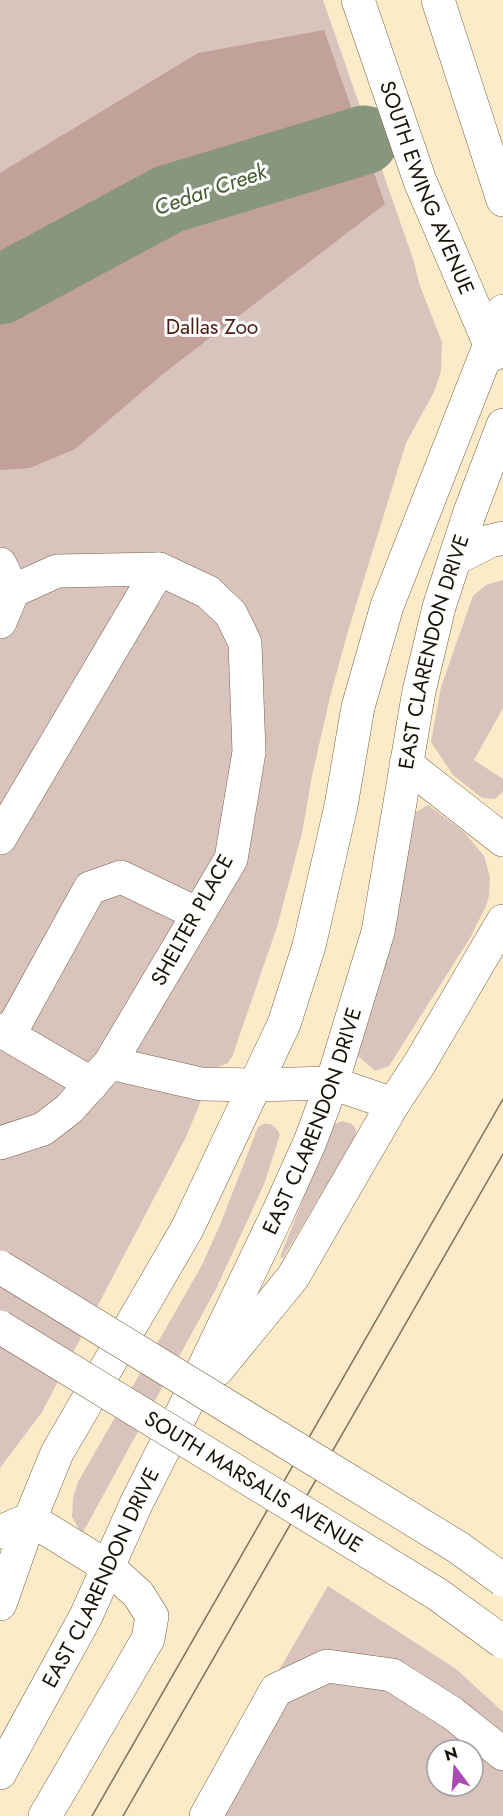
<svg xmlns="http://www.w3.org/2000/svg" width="503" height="1816" font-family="Jost,sans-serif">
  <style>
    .green { fill: #d8c3bd; fill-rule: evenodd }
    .forest { fill: #c2a198 }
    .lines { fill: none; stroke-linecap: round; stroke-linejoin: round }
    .river { stroke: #88967d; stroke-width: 69 }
    .minor-casing { stroke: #756547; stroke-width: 34 }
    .minor { stroke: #fff; stroke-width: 33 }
    .tram { stroke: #7c715b; stroke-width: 1.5 }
    .major-bridge-casing { stroke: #756547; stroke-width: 34; stroke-linecap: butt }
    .major-bridge { stroke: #fff; stroke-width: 33 }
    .labels { text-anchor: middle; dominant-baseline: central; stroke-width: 6; stroke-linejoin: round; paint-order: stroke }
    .street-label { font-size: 21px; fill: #1a1408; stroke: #fff }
    .park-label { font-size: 21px; fill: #4a1d12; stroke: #fff }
    .water-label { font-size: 22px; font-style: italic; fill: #465d33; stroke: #fff }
  </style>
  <rect width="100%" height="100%" fill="#fcebc9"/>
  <!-- green -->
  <g class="green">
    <polygon points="0,0 323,0 413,259 420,286 442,342 441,371 434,392 406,443 348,631 330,697 312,776 302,833 277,927 232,1057 228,1063 215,1068 185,1139 42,1412 0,1468"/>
    <polygon points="503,580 503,708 474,760 503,779 503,791 495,799 482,798 453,775 431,742 441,687 473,596 486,585"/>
    <polygon points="428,805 464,832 484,856 490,877 489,896 486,906 470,938 389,1066 375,1071 357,1055 365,1032 416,812"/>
    <polygon points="342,1121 352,1124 356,1129 355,1137 283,1258 280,1257 333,1125"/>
    <path d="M 263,1124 C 272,1123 276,1127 280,1134 L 265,1182 L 216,1289 L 82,1534 L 72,1517 L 73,1498 L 78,1482 L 202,1265 L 220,1225 L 258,1127 Z"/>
    <path d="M 328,1586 L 456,1669 L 503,1712 L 503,1816 L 194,1816 ZM 437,1750 L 473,1750 L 473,1786 L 437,1786 Z"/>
  </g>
  <!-- forest -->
  <polygon class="forest" points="324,30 385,204 164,373 75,449 30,468 0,470 0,173 198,53"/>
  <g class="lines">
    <!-- river -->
    <polyline class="river" points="0,290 169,199 364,140"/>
    <!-- minor casing -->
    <g class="minor-casing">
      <g id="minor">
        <path id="s1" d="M 358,0 L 420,181 L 494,354"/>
        <polyline points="438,0 503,200"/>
        <polyline points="455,559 490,541 503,538"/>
        <polyline points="0,564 13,591"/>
        <polyline points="0,622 13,591 57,571 159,569 208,592 231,614 245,643 249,752 231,859 110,1063 69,1109 43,1129 0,1143"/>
        <polyline points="406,764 503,840"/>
        <polyline points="0,838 159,569"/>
        <polyline points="0,1030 92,1084"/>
        <polyline points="9,1035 90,888 121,877 198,914"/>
        <polyline points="110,1063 201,1084 255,1085 332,1083 393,1104"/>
        <polyline points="217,1370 293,1277 393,1104 420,1063 503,921"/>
        <polyline points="0,1532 30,1519 108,1567 138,1594 152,1616 148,1639 45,1816"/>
        <polyline points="0,1604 30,1519 57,1453 187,1229 284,1024 309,946 341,806 358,707 387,606 503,311"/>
        <path id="s2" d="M 0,1773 L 86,1616 L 137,1502 L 183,1411 L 278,1213 L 310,1142 L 332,1083 L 378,932 L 419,691 L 439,607 L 470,512 L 503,425"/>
        <polyline points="206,1816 276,1690 327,1666 392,1675 452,1713 503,1754"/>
      </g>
    </g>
    <!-- minor -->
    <use href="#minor" class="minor"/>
    <!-- tram -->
    <g class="tram">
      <polyline points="92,1816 503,1099"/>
      <polyline points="123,1816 503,1154"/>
    </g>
    <!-- major-bridge casing -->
    <g class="major-bridge-casing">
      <g id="major-bridge">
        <polyline points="0,1267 459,1548 503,1580"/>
        <path id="s3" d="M 0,1327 L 437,1594 L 503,1642"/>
      </g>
    </g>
    <!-- major-bridge -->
    <use href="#major-bridge" class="major-bridge"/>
  </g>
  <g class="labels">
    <!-- street labels -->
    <g class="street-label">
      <text stroke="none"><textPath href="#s1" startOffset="200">SOUTH EWING AVENUE</textPath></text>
      <text stroke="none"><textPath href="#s2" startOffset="1210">EAST CLARENDON DRIVE</textPath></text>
      <text transform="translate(192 920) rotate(-61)">SHELTER PLACE</text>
      <text stroke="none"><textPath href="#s2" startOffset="724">EAST CLARENDON DRIVE</textPath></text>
      <text stroke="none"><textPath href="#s3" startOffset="297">SOUTH MARSALIS AVENUE</textPath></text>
      <text stroke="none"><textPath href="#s2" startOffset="220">EAST CLARENDON DRIVE</textPath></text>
    </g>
    <!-- park labels -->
    <g class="park-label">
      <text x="212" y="327">Dallas Zoo</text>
    </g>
    <!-- water labels -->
    <g class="water-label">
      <text transform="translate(210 189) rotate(-19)">Cedar Creek</text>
    </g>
  </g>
  <!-- north arrow -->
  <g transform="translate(455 1768) rotate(344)"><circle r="28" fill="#ffffff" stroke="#a3a19c" stroke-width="1.5"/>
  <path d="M0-4.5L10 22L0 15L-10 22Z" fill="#aa4bb4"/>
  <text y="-9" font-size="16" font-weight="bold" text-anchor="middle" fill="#1a1408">N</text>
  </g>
</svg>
